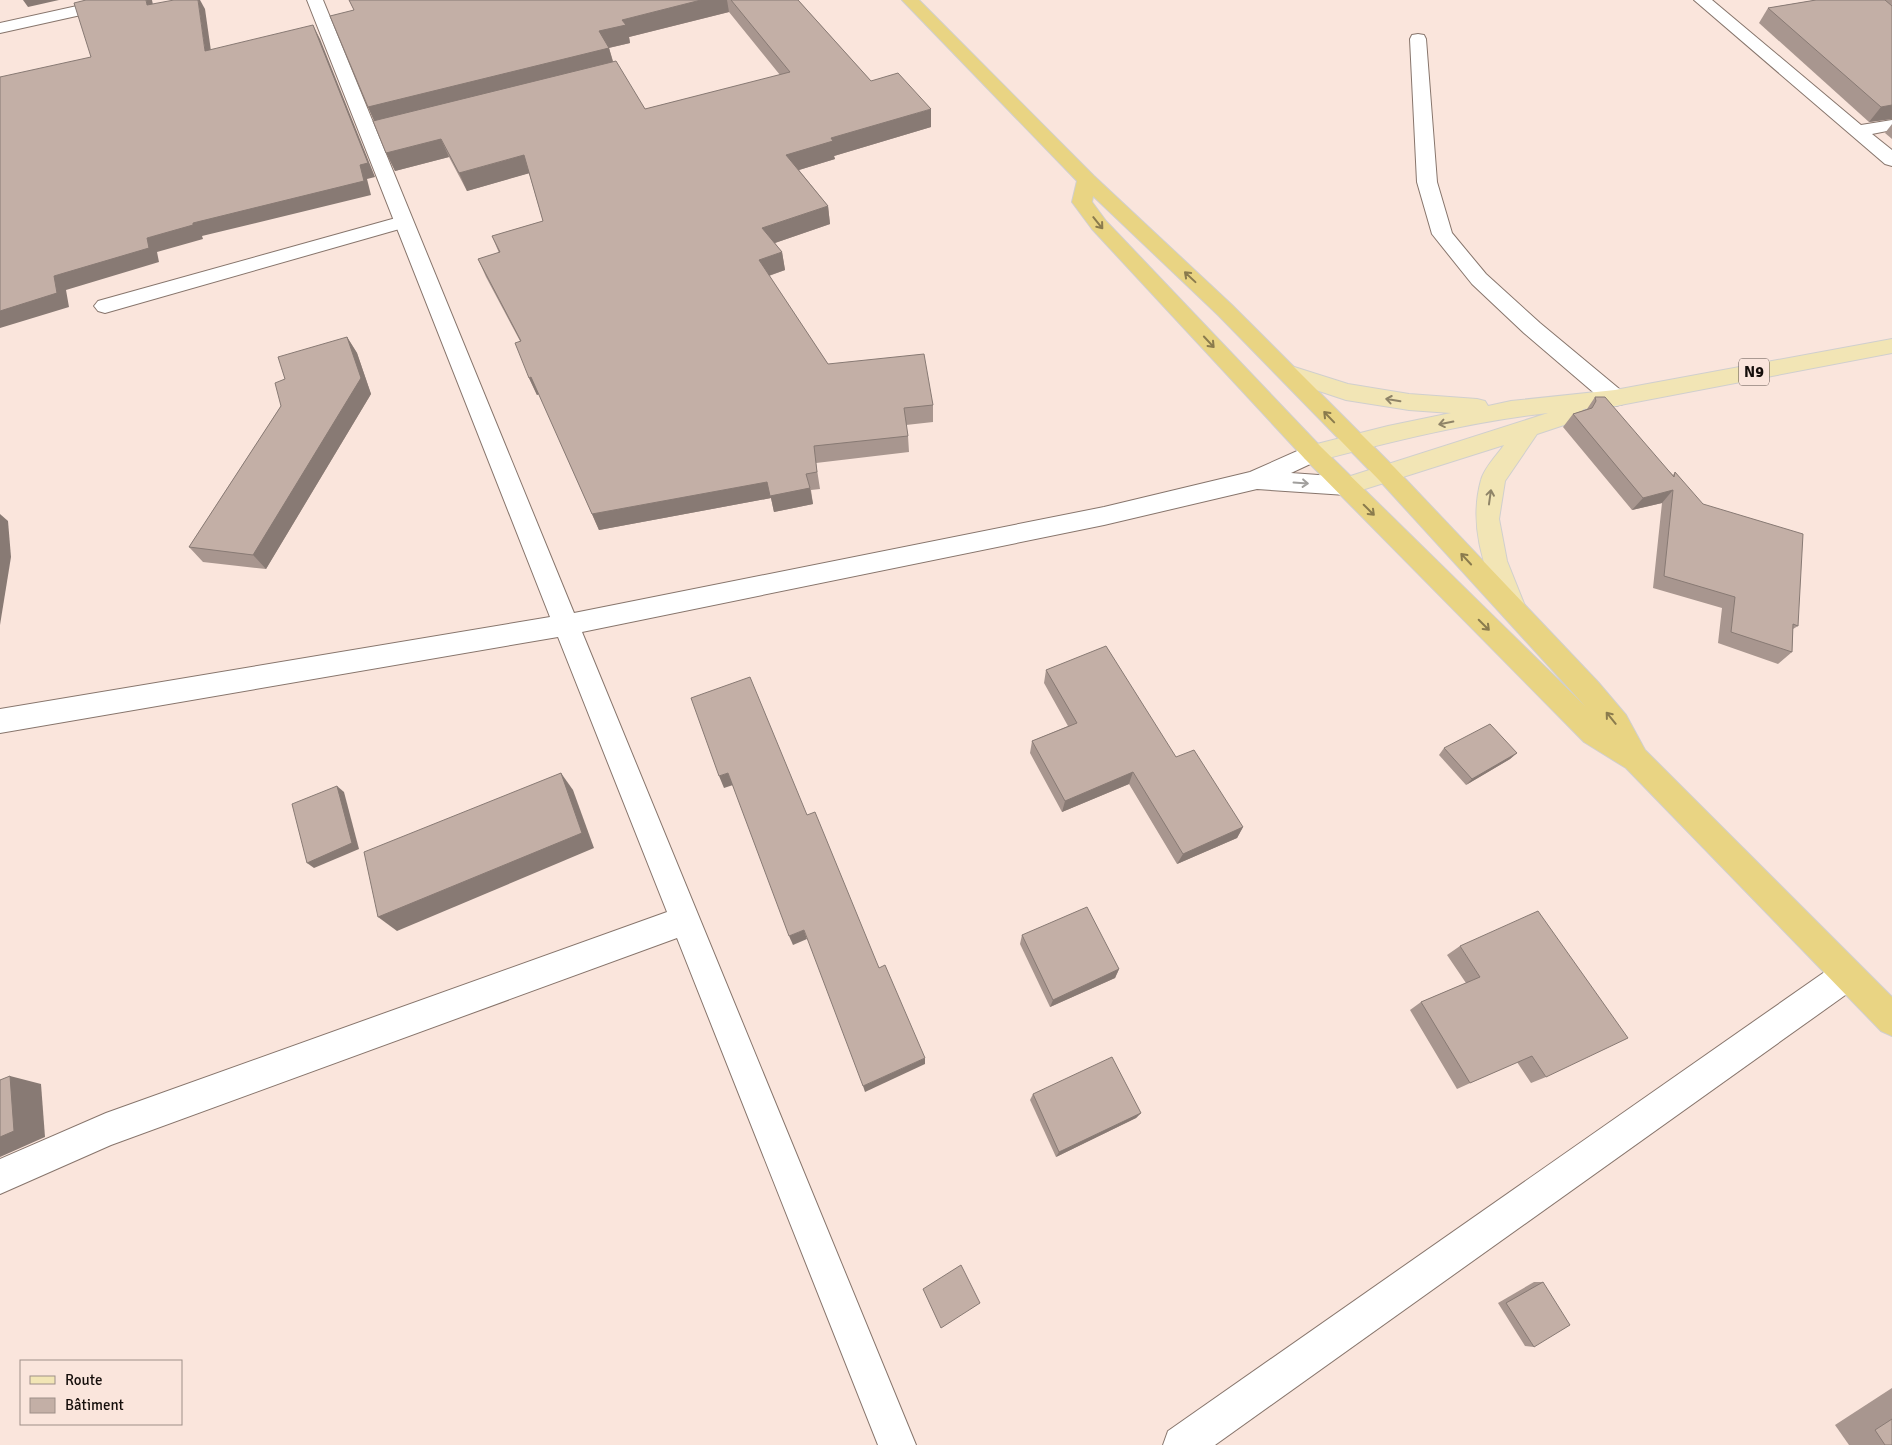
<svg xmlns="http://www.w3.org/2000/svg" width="1892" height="1445" font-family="Signika,sans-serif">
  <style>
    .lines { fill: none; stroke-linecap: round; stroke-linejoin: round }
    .lane-casing { stroke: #87756c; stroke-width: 2 }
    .street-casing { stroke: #87756c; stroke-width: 2 }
    .primary-casing { stroke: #d0cfce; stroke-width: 2 }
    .highway-casing { stroke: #d0cfce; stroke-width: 2 }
    .lane { fill: #fff; fill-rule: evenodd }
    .street { fill: #fff; fill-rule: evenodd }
    .primary { fill: #f2e5b5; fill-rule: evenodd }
    .highway { fill: #e9d483; fill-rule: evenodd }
    .wall { fill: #a8968f; fill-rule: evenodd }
    .shaded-wall { fill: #887a74 }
    .building { fill: #c3afa6; stroke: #887a74 }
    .oneway { stroke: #8a7b4d }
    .oneway2 { stroke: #8f8468 }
    .oneway3 { stroke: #a19f9d }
    .labels { text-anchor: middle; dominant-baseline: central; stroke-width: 4.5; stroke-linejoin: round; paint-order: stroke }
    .shield { fill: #fae5dc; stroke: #5a4e4a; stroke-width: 1 }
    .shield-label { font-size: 16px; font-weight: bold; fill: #150e0b }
  </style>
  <rect width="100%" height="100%" fill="#fae5dc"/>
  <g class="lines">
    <!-- lane casing -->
    <g class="lane-casing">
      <g id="lane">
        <polygon points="1418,34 1424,35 1426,39 1437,182 1452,233 1486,274 1540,323 1623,392 1626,398 1623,404 1615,406 1607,404 1524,333 1472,284 1432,234 1417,182 1410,39 1412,35"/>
        <polygon points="403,216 410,218 413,222 410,226 105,313 98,311 94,306 98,301"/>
      </g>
    </g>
    <!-- street casing -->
    <g class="street-casing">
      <g id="street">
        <polygon points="104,0 134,0 132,3 126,5 0,33 0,23"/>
        <polygon points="307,0 323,0 574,613 1104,507 1250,472 1313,444 1321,447 1325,453 1321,459 1291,473 1346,477 1354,480 1358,486 1354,492 1346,495 1257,489 1104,525 582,632 916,1445 878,1445 677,938 111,1145 0,1194 0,1159 106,1113 667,912 558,637 0,733 0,709 550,617"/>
        <polygon points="1694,0 1712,0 1861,125 1892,120 1892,130 1872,134 1892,150 1892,166 1885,164"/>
        <polygon points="1847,959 1858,964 1863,975 1858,986 1215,1445 1163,1445 1168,1431 1836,964"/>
      </g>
    </g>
    <!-- primary casing -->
    <g class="primary-casing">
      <path id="primary" d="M 1892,339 L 1892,353 L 1615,406 L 1583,409 L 1585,413 L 1582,419 L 1537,434 L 1505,481 L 1499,519 L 1507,561 L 1527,611 L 1523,618 L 1514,621 L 1505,618 L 1501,611 C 1485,568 1468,527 1481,480 C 1484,468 1497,455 1504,445 L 1346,495 L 1338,492 L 1334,486 L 1338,480 L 1548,413 C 1469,422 1390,442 1313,462 L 1305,459 L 1301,453 L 1305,447 L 1388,426 L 1451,413 L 1409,410 L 1346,400 L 1280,378 L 1277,373 L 1280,368 L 1288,365 L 1348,384 L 1409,394 L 1477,399 L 1485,401 L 1488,406 L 1511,401 L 1615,390 Z"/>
    </g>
    <!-- highway casing -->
    <g class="highway-casing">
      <path id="highway" d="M 902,0 L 919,0 L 1094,176 L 1232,305 L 1395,468 L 1598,682 L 1626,715 L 1645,750 L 1892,997 L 1892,1036 L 1881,1031 L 1626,768 L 1584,742 L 1305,459 L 1092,229 L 1072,202 L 1077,181 ZM 1093,196 L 1218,315 L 1379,480 L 1585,706 L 1321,447 L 1106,221 L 1092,202 Z"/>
    </g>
    <!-- lane -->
    <use href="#lane" class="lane"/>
    <!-- street -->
    <use href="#street" class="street"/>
    <!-- primary -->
    <use href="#primary" class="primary"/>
    <!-- highway -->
    <use href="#highway" class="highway"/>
  </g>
  <!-- wall -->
  <g class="wall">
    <path d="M 349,0 L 798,0 L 871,81 L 931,127 L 834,156 L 835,159 L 799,170 L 828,206 L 830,224 L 775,243 L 782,252 L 785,270 L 769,276 L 828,364 L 933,405 L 933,422 L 906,425 L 908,436 L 909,452 L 816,463 L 820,489 L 811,490 L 813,504 L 774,512 L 771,498 L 599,530 L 539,394 L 537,395 L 529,378 L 520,341 L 486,277 L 478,259 L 499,253 L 492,236 L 543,221 L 529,173 L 467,191 L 449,157 L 395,171 L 374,121 L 368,107 L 354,10 ZM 729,12 L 780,75 L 645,109 L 613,61 L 609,48 L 630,43 L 629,37 Z"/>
    <polygon points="1816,0 1892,0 1892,119 1869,122 1759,23 1768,8"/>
    <polygon points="1892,124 1892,139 1885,133"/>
    <polygon points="347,337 357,353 371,394 266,569 203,562 189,547 281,406 285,379"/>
    <polygon points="1595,397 1673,475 1675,472 1798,626 1793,629 1792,652 1778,664 1718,643 1722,608 1653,588 1662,503 1632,510 1563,427 1573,414 1587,409"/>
    <polygon points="1046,670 1176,757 1243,827 1237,838 1177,864 1129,784 1062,812 1030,753 1032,741 1068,726 1044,683"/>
    <polygon points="1444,748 1517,753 1510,759 1466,785 1439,755"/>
    <polygon points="1022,935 1119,969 1115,978 1050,1007 1020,944"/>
    <polygon points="1460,946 1546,1077 1531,1083 1517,1062 1457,1089 1410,1010 1421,1002 1466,983 1447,955"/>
    <polygon points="1033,1094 1141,1113 1136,1118 1056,1157 1030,1100"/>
    <polygon points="1534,1282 1543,1282 1534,1347 1525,1346 1498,1303"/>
    <polygon points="1892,1388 1892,1445 1849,1445 1835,1425"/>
  </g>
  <!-- shaded-wall -->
  <g class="shaded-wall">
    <polygon points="23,0 59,0 28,7"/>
    <polygon points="146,0 152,0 156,19 147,5"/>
    <polygon points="198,0 200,0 205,9 213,65 205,51"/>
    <polygon points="701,0 727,0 729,12 629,37 630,43 608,48 609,48 614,66 376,125 368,107 599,31 622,20"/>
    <polygon points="313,25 320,39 375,177 367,179 371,195 202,236 203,239 157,252 159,262 66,290 69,307 0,328 0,311 54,276 147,238 193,223"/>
    <polygon points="1892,105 1892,119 1869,122 1881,107"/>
    <polygon points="931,109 931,127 834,156 835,159 789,173 786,155 831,138"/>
    <polygon points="441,139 449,157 395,171 386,153"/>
    <polygon points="524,155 530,173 467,191 459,173"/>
    <polygon points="828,206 830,224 766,246 762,228"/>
    <polygon points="782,252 785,270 762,278 759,260"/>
    <polygon points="347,337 357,353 371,394 266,569 253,555"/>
    <polygon points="531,377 539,394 537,395 529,378"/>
    <polygon points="767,482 810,488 813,504 774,512 771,498 599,530 592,514"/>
    <polygon points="1673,490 1662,503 1632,510 1643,498"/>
    <polygon points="0,514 8,521 11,557 0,625"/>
    <polygon points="1517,753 1510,759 1466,785 1472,779"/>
    <polygon points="1133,772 1129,784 1062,812 1065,801"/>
    <polygon points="561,773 573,790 594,848 397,931 378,917"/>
    <polygon points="728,773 733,785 724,788 719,776"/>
    <polygon points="337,786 344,792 359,849 314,868 307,863"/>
    <polygon points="1243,827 1237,838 1177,864 1183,854"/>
    <polygon points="804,930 807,939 793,945 789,936"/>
    <polygon points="1119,969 1115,978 1050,1007 1053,1000"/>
    <polygon points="925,1058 925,1064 865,1092 863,1086"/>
    <polygon points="10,1076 41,1084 45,1137 0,1157 0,1137"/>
    <polygon points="1141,1113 1136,1118 1056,1157 1059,1152"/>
  </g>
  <!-- building -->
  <g class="building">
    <polygon points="86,0 146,0 147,5 174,0 198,0 205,51 313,25 368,163 360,165 364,181 193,223 193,225 147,238 149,248 54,276 57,293 0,311 0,77 91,57 74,3"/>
    <polygon points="349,0 701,0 622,20 626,25 599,31 609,48 368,107 330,16 354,10"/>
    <polygon points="731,0 798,0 871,81 898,73 931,109 831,138 833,141 786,155 828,206 762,228 782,252 759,260 828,364 924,354 933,405 904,408 908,436 814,446 817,472 806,474 810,488 770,496 767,482 592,514 531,377 529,378 515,343 521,341 478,259 500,252 492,236 543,221 524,155 459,173 441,139 386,153 373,121 616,61 645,109 790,72"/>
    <polygon points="1816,0 1885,0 1892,6 1892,105 1881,107 1768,8"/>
    <polygon points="347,337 361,378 253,555 189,547 281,406 275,383 285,379 278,357"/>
    <polygon points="1595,397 1605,397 1674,477 1675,472 1703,504 1803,534 1798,626 1793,624 1792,652 1731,632 1735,597 1664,576 1673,490 1643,498 1573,414 1592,408 1596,401"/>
    <polygon points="1106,646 1176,757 1194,750 1243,827 1183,854 1133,772 1065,801 1032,741 1077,723 1046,670"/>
    <polygon points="750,677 807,815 815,812 879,968 885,965 925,1058 863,1086 804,930 789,936 728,773 719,776 691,698"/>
    <polygon points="1490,724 1517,753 1472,779 1444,748"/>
    <polygon points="561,773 582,833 378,917 364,852"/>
    <polygon points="337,786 352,843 307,863 292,804"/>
    <polygon points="1087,907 1119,969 1053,1000 1022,935"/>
    <polygon points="1538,911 1628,1038 1546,1077 1532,1056 1470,1083 1421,1002 1480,977 1460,946"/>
    <polygon points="1112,1057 1141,1113 1059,1152 1033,1094"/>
    <polygon points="10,1076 14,1131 0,1137 0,1080"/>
    <polygon points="961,1265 980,1303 941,1328 923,1289"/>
    <polygon points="1543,1282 1570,1325 1534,1347 1506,1303"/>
    <polygon points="1892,1419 1892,1445 1885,1445 1875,1430"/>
  </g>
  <!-- one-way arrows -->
  <defs><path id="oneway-shaft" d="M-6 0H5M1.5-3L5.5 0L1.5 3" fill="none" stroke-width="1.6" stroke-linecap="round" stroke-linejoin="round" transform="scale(1.25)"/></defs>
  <g class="oneway">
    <use href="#oneway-shaft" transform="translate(1098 223) rotate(51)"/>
    <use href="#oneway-shaft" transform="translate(1190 277) rotate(-137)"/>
    <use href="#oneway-shaft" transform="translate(1209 342) rotate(47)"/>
    <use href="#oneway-shaft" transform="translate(1329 417) rotate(-134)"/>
    <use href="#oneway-shaft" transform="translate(1369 510) rotate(45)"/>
    <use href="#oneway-shaft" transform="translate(1466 559) rotate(-133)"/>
    <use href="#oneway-shaft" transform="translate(1484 625) rotate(45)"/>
    <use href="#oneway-shaft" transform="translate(1611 718) rotate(-129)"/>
  </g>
  <g class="oneway2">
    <use href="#oneway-shaft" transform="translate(1393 400) rotate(-171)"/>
    <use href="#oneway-shaft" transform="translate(1446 423) rotate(169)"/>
    <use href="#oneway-shaft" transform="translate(1490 497) rotate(-82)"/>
  </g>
  <use class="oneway3" href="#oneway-shaft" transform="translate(1301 483) rotate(4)"/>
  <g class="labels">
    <!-- shield labels -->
    <rect class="shield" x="1739" y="358.5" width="30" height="27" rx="4"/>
    <g class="shield-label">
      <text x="1754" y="372">N9</text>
    </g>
  </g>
  <!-- legend -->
  <rect x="20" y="1360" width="162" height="65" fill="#fae5dc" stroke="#9e8f88"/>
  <rect x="30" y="1376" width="25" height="8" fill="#f2e5b5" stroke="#9e8f88"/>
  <text x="65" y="1385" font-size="15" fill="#150e0b">Route</text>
  <rect x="30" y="1398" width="25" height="15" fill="#c3afa6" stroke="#9e8f88"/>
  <text x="65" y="1410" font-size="15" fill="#150e0b">Bâtiment</text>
</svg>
